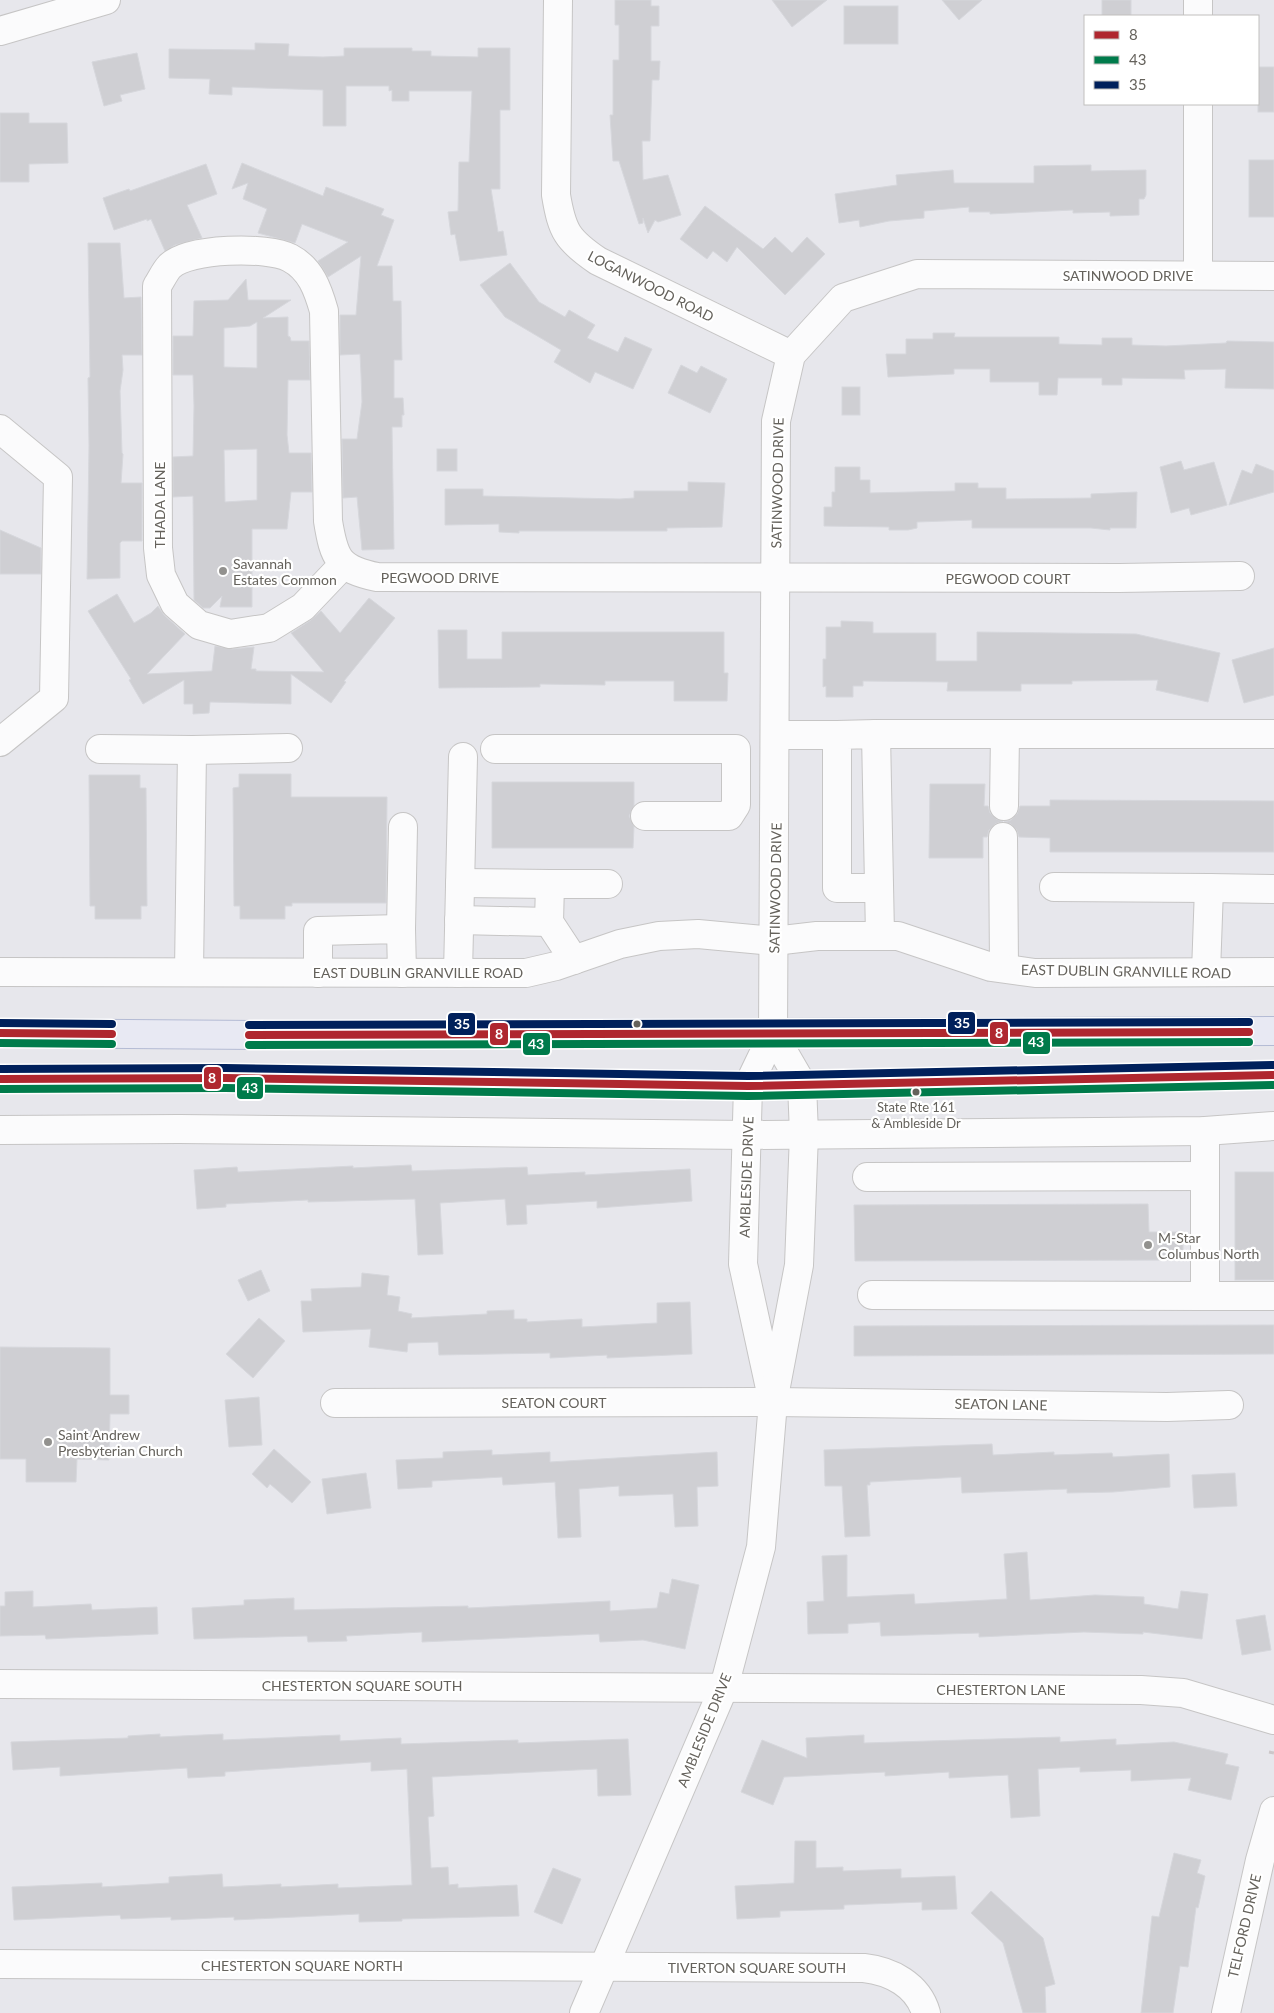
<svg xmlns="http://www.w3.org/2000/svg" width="1274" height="2013" font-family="Lato,sans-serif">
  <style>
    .building { fill: #cfcfd3; stroke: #d6d7dc; fill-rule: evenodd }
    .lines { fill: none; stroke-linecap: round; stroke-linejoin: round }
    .minor-casing { stroke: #c6c5c5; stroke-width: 30 }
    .major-casing { stroke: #b4bbd4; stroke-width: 30 }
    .path { stroke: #ccc7c9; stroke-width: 3; stroke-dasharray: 5 2.5; stroke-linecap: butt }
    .minor { stroke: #fbfbfc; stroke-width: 28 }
    .major { stroke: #e8e9f3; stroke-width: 28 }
    .bus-1-casing { stroke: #fff; stroke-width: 11 }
    .bus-2-casing { stroke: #fff; stroke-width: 11 }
    .bus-3-casing { stroke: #fff; stroke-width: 11 }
    .bus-1 { stroke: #af272f; stroke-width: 8 }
    .bus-2 { stroke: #007b4b; stroke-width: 8 }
    .bus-3 { stroke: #00205b; stroke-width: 8 }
    .poi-dot { fill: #92918e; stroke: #fff; stroke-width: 2 }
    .bus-dot { fill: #65625c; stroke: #fff; stroke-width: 2 }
    .labels { text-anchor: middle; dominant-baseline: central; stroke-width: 4.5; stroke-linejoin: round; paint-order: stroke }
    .bus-label { font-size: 13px; fill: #65625c; stroke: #fff }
    .street-label { font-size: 14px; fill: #65625c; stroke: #fff }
    .poi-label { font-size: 14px; fill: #65625c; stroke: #fff; text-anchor: start }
    .line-badge { stroke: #fff; stroke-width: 2 }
    .badge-label { font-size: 14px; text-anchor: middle; font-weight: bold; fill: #fff }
  </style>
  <rect width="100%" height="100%" fill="#e7e7ec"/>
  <!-- building -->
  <g class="building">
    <polygon points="615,0 651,0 651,6 659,6 659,26 651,26 651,61 660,61 659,80 652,80 650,141 642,141 643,180 668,175 681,215 658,222 655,220 648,233 643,218 643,223 639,224 619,161 613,161 610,115 613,115 613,60 619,60 619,25 615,25"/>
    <polygon points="772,0 827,0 792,27"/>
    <polygon points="942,0 982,0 959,20"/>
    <rect x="1102" y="0" width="29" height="16"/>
    <rect x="844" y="6" width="54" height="38"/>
    <polygon points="255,43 289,44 288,56 323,57 344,56 344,48 412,48 412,51 431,51 431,56 478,57 478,48 510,48 510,110 500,110 500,189 491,189 498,232 503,231 507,255 460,261 455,234 451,235 448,212 458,211 459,162 469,162 472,91 409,91 409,101 392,101 392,90 389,91 389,86 346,86 346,126 323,126 323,90 232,87 232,95 209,94 210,79 169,78 169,49 255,50"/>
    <polygon points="137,53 145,89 120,95 122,101 104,106 92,62"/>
    <rect x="1258" y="67" width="16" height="45"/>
    <polygon points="0,113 29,113 29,123 67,123 68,163 29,164 29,182 0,182"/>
    <rect x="1249" y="160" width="25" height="57"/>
    <polygon points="242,163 323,196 326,187 384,209 381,215 394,220 377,266 392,266 393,301 401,301 402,360 394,360 394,398 403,398 404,415 402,415 402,427 392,427 394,549 362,550 357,497 343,498 342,439 357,439 362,402 361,374 360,354 340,355 340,315 356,315 361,256 328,277 318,261 348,242 302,224 295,243 258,233 267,209 243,199 248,183 232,189"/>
    <polygon points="206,164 217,194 187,205 202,238 175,245 165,251 151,219 147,221 147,219 114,230 103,198 129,189 130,191"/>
    <polygon points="1091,165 1091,171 1146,170 1146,195 1144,199 1139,199 1139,215 1110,216 1110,212 1073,213 1073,210 990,214 990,212 969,212 969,207 924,211 924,218 889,221 860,227 859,220 839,223 835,194 897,185 896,175 953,170 954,183 1034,183 1034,166"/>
    <polygon points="705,206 763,249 775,237 792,253 807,237 825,254 785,295 737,247 727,262 713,251 707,259 680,239"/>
    <polygon points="88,243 120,243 124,298 141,297 142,355 122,355 123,370 120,391 122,453 123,454 121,483 142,483 142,541 122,541 120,543 120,578 87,579 89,445 88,378 90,377"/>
    <polygon points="510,263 539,302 565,317 569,310 595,325 587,338 618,352 625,337 652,349 633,389 595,372 590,383 554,362 561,350 505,317 480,285"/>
    <path d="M 246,279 L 248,300 L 291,300 L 263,318 L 288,317 L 288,336 L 290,337 L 291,341 L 309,341 L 310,380 L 288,380 L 287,435 L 289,453 L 311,453 L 312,492 L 291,492 L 287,529 L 252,529 L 252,607 L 220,607 L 222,596 L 210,608 L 203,608 L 194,600 L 193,496 L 173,497 L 173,457 L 193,456 L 194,406 L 193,375 L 173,375 L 173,336 L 193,336 L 194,301 L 228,300 ZM 257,322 L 257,368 L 224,367 L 224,328 L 250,326 ZM 257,449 L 257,500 L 225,502 L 224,450 Z"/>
    <polygon points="933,333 955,333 954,337 1059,337 1059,344 1102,345 1102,338 1132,338 1132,345 1166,346 1226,343 1227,341 1274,342 1274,389 1225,388 1226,369 1184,370 1185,379 1122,378 1122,385 1102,385 1102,378 1058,378 1057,395 1039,395 1039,382 990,382 990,369 954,369 954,374 888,377 886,354 906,354 906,339 933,339"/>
    <polygon points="681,365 697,373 701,366 727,379 710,413 668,393"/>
    <rect x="842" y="387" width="18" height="28"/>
    <rect x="437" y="449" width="20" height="22"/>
    <polygon points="1181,461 1184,470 1214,462 1227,505 1191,515 1189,508 1171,513 1160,467"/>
    <polygon points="1256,464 1274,471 1274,492 1229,505 1242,470 1252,474"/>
    <polygon points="835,467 860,467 860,480 870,480 870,493 955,491 955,483 978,483 978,488 1006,488 1006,499 1091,498 1091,494 1137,492 1136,528 1110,528 1110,530 1091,528 972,528 972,520 917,522 917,528 908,530 889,530 889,527 824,526 824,507 832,507 832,492 835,492"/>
    <polygon points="688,482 725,483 722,527 667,528 667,531 519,531 519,533 499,532 499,524 445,525 445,489 483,489 483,496 620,499 634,498 634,491 688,491"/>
    <polygon points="0,530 41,548 41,574 0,574"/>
    <polygon points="117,594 134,623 151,613 158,606 164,615 185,634 147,674 212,671 215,646 232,649 254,647 251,669 256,669 256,671 324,672 291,633 311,620 321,611 340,633 369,598 395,618 344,681 346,682 331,703 291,674 291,704 210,702 209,713 193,714 193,704 184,704 184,680 143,704 129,680 131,679 88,611"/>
    <polygon points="841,621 873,622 873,633 936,633 936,661 977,661 977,632 1136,634 1220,653 1208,702 1156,690 1158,680 1072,681 1072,684 1021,684 1021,691 947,691 948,682 863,681 863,686 853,686 853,697 826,697 826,686 823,687 823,659 826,659 826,627 841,627"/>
    <polygon points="438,630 467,630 467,659 502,659 502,632 724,632 724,673 728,673 727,701 674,701 674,681 605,681 605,685 540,684 540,687 439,688"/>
    <polygon points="1274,648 1274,695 1244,703 1232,660"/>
    <polygon points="239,774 291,774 291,797 387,797 386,903 292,903 292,906 285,906 285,919 240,919 240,906 234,906 233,788 239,787"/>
    <polygon points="89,775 140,775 140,788 146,788 147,906 141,906 141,919 95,919 95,906 90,906"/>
    <polygon points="492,782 634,782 634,806 629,816 634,826 633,848 492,848"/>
    <polygon points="930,784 985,784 984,806 988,806 990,813 996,819 1003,821 995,824 989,830 987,837 983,837 983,858 929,858"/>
    <polygon points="1050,800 1274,801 1274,852 1050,852 1050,838 1019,837 1016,829 1011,824 1004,822 1011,820 1017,814 1020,806 1050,806"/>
    <polygon points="411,1165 412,1171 527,1167 528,1175 585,1172 585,1175 690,1169 692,1201 597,1208 597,1201 526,1205 527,1224 507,1225 505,1199 440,1203 443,1254 418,1255 415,1199 308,1202 308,1200 226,1204 226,1207 197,1209 194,1170 237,1167 238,1172 353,1166 353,1168"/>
    <rect x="1235" y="1172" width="39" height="108"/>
    <polygon points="1148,1204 1149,1232 1183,1232 1183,1260 855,1261 854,1205"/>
    <polygon points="261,1270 270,1291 248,1301 238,1280"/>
    <polygon points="362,1273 389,1276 387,1295 400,1297 398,1311 412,1314 411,1318 487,1314 487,1311 514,1310 514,1319 527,1319 527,1322 582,1319 582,1327 657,1323 657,1303 690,1302 692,1354 607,1358 607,1355 550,1358 550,1353 439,1355 438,1342 408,1343 407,1352 369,1347 371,1329 303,1332 301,1301 312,1301 311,1289 361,1287"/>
    <polygon points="259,1318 285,1341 253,1378 226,1354"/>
    <polygon points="1274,1325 1274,1354 854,1356 854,1326"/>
    <polygon points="0,1347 110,1348 110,1395 129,1395 129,1414 110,1414 109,1460 77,1459 76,1482 26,1482 26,1459 0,1459"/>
    <polygon points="259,1397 262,1445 229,1447 225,1400"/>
    <polygon points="992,1444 993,1455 1054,1452 1054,1455 1112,1453 1113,1457 1169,1454 1170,1487 1113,1492 1067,1493 1067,1489 962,1493 961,1477 870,1482 870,1485 867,1485 870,1536 845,1537 842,1486 825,1486 824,1450"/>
    <polygon points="274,1449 311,1482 292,1503 270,1484 267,1488 252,1474"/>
    <polygon points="492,1450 492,1455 550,1452 550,1462 717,1452 718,1486 697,1487 698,1526 675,1527 673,1494 619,1496 619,1486 579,1489 581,1537 558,1538 555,1482 503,1485 502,1477 432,1481 432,1487 398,1489 396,1460 443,1458 443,1452"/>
    <polygon points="366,1473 371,1508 327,1514 322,1479"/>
    <polygon points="1235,1473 1237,1506 1194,1508 1192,1475"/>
    <polygon points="1027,1552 1030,1600 1095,1595 1144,1597 1144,1604 1178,1609 1181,1591 1208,1594 1202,1639 1143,1632 1143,1634 1084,1632 979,1637 979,1633 881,1636 880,1622 848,1624 848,1633 808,1634 807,1602 824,1601 822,1556 847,1555 847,1597 914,1594 915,1604 1007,1599 1004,1554"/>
    <polygon points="672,1579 699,1585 685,1649 643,1640 600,1642 599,1634 422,1642 422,1632 346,1636 347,1641 308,1642 307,1636 194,1639 192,1608 244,1605 244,1600 294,1598 294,1610 468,1606 468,1608 610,1601 610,1611 657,1608 660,1592 669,1594"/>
    <polygon points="33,1591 33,1607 91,1604 92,1610 157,1607 158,1634 46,1639 45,1635 0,1636 0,1606 5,1606 5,1592"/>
    <polygon points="1265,1615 1271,1650 1242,1655 1236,1620"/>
    <polygon points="160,1734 160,1737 223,1734 223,1740 340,1735 340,1741 401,1738 401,1744 518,1740 518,1743 628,1739 631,1795 598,1796 597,1769 432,1777 434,1816 428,1817 431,1868 448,1867 449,1885 458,1884 458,1888 517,1885 519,1916 402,1919 402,1921 359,1922 359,1914 234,1920 234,1917 171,1920 171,1917 121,1919 120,1915 14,1920 12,1887 102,1883 102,1887 169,1883 169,1877 222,1874 223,1887 281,1884 281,1887 338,1884 338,1888 412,1885 407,1769 371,1771 371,1762 225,1772 225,1776 188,1778 187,1768 60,1776 60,1767 13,1770 11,1742 128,1738 128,1736"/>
    <polygon points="864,1735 864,1743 1060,1737 1060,1742 1116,1739 1116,1745 1174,1742 1228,1754 1225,1764 1239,1767 1231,1800 1188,1790 1191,1778 1131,1781 1131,1770 1080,1772 1080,1767 1038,1769 1040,1816 1011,1818 1008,1775 949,1778 949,1772 885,1776 885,1772 784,1777 773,1805 741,1792 762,1740 807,1758 806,1738"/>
    <polygon points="795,1841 816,1841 816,1868 843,1867 843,1871 901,1869 901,1878 955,1876 957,1909 922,1910 922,1902 844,1905 844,1909 780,1911 780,1917 737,1919 735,1886 794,1883"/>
    <polygon points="1174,1853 1201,1860 1197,1873 1205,1876 1198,1908 1196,1907 1188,1967 1180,1966 1173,2013 1141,2013 1152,1916 1159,1917"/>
    <polygon points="553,1868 581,1879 562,1924 534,1912"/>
    <polygon points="991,1891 1043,1938 1055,1984 1045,1987 1046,2013 1023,2013 1003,1943 971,1913"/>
  </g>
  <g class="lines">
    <!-- minor casing -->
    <g class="minor-casing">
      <g id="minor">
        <path d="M 558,0 L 556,195 C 562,231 567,240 598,261 L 791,355"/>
        <polyline points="1198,16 1198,0"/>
        <polyline points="0,31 106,0"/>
        <polyline points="1198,275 1198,104"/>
        <polyline points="0,429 58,477 54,698 0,742"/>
        <path d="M 343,565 L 303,607 L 269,628 L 230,634 L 199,625 L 175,604 L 161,575 L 158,548 L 157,286 C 161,280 165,271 170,266 C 189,248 267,246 290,258 C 311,269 318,290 324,311 L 328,521 C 334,558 338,569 377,577 L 1119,578 L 1240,576"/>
        <polyline points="876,734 1005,734"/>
        <polyline points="775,735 837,735"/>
        <polyline points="100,749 192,750"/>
        <polyline points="495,749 736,749 736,805 729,816 645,816"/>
        <polyline points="1004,806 1005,734 1274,734"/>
        <polyline points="1003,837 1004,968"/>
        <polyline points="460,883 550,884"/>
        <polyline points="1054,887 1209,888"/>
        <polyline points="879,888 837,888 837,735 876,734 880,935"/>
        <polyline points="459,920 549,922"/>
        <polyline points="401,929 403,827"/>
        <polyline points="574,960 549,922 550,884 608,884"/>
        <polyline points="0,972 526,973 556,966 620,944 659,936 698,934 774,941 817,936 898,936 991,967 1035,973 1274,972"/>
        <polyline points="189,972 192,750 288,748"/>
        <polyline points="1206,972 1209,888 1274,889"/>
        <polyline points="318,973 318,931 401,929 402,973"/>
        <polyline points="458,973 463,757"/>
        <polyline points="0,1130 179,1129 748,1135 1205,1131 1274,1126"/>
        <polyline points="867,1177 1205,1176"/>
        <polyline points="872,1295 1205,1296 1205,1131"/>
        <polyline points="1205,1296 1274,1296"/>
        <polyline points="773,1402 743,1264 748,1086 773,1034 776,421 791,355 843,298 917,274 1274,276"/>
        <polyline points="335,1403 773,1402 1167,1407 1229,1405"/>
        <polyline points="0,1684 1141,1690 1183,1693 1274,1720"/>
        <path d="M 0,1964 L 864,1968 C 891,1971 918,1985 926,2013"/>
        <polyline points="584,2013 724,1687 761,1547 773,1402 799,1265 804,1134 802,1084 773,1034"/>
        <polyline points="1226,2013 1260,1860 1274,1811"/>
      </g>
    </g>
    <!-- major casing -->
    <g class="major-casing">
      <g id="major">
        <polyline points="0,1033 256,1035 1274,1031"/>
        <polyline points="0,1079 225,1078 748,1086 1274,1075"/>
      </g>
    </g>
    <!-- path -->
    <polyline class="path" points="1269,1752 1274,1753"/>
    <!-- minor -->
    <use href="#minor" class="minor"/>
    <!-- major -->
    <use href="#major" class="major"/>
    <!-- bus-1 casing -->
    <g class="bus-1-casing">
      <g id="bus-1">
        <polyline points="0,1033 112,1034"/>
        <polyline points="249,1035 1249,1032"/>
        <polyline points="0,1079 225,1078 748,1086 1274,1075"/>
      </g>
    </g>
    <!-- bus-2 casing -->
    <g class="bus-2-casing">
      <g id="bus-2">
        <polyline points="0,1043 112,1044"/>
        <polyline points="249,1045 1249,1042"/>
        <polyline points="0,1089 225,1088 748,1096 1274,1085"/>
      </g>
    </g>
    <!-- bus-3 casing -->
    <g class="bus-3-casing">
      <g id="bus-3">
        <polyline points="0,1023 112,1024"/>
        <polyline points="249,1025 1249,1022"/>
        <polyline points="0,1069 225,1068 748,1076 1274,1065"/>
      </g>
    </g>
    <!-- bus-1 -->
    <use href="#bus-1" class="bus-1"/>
    <!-- bus-2 -->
    <use href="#bus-2" class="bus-2"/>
    <!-- bus-3 -->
    <use href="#bus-3" class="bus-3"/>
  </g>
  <!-- markers -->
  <g class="poi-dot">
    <circle cx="223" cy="571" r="5"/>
    <circle cx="1148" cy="1245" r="5"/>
    <circle cx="48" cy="1442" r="5"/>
  </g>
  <g class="bus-dot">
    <circle cx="637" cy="1024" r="4.5"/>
    <circle cx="916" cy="1092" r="4.5"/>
  </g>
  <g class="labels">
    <!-- bus labels -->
    <g class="bus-label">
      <text x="916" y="1107">State Rte 161<tspan x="916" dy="16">&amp; Ambleside Dr</tspan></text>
    </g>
    <!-- street labels -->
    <g class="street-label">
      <text x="1128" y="275">SATINWOOD DRIVE</text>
      <text transform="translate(651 286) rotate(27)">LOGANWOOD ROAD</text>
      <text transform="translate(777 483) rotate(-89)">SATINWOOD DRIVE</text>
      <text transform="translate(159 505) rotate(-90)">THADA LANE</text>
      <text x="440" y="577">PEGWOOD DRIVE</text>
      <text x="1008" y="578">PEGWOOD COURT</text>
      <text transform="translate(775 888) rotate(-89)">SATINWOOD DRIVE</text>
      <text transform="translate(1126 971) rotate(1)">EAST DUBLIN GRANVILLE ROAD</text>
      <text x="418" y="972">EAST DUBLIN GRANVILLE ROAD</text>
      <text transform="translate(746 1177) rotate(-88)">AMBLESIDE DRIVE</text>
      <text x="554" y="1402">SEATON COURT</text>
      <text transform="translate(1001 1404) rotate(1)">SEATON LANE</text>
      <text x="362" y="1685">CHESTERTON SQUARE SOUTH</text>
      <text x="1001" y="1689">CHESTERTON LANE</text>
      <text transform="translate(704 1730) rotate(-68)">AMBLESIDE DRIVE</text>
      <text transform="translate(1244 1926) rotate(-77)">TELFORD DRIVE</text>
      <text x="302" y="1965">CHESTERTON SQUARE NORTH</text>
      <text x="757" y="1967">TIVERTON SQUARE SOUTH</text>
    </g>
    <!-- poi labels -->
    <g class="poi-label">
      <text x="233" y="563">Savannah<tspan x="233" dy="16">Estates Common</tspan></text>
      <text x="1158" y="1237">M-Star<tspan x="1158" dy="16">Columbus North</tspan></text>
      <text x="58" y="1434">Saint Andrew<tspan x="58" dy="16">Presbyterian Church</tspan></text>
    </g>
  </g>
  <g class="line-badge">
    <rect x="947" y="1011" width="29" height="24" rx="5" fill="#00205b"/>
    <rect x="447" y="1012" width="29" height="24" rx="5" fill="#00205b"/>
    <rect x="989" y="1021" width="20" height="24" rx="5" fill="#af272f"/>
    <rect x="489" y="1022" width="20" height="24" rx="5" fill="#af272f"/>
    <rect x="1022" y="1031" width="29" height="24" rx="5" fill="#007b4b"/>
    <rect x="522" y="1032" width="29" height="24" rx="5" fill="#007b4b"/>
    <rect x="203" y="1066" width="19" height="24" rx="5" fill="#af272f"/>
    <rect x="236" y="1076" width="28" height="24" rx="5" fill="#007b4b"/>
  </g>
  <g class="badge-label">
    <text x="962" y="1028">35</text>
    <text x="462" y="1029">35</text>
    <text x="999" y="1038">8</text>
    <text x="499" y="1039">8</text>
    <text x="1036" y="1047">43</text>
    <text x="536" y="1049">43</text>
    <text x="212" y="1083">8</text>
    <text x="250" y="1093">43</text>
  </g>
  <!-- legend -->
  <rect x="1084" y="15" width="175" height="90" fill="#ffffff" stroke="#c1c0be"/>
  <rect x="1094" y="31" width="25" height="8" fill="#af272f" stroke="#c1c0be"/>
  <text x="1129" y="40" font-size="15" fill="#65625c">8</text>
  <rect x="1094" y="56" width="25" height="8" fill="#007b4b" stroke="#c1c0be"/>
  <text x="1129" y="65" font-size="15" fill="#65625c">43</text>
  <rect x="1094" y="81" width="25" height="8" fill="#00205b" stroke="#c1c0be"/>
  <text x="1129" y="90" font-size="15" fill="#65625c">35</text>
</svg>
